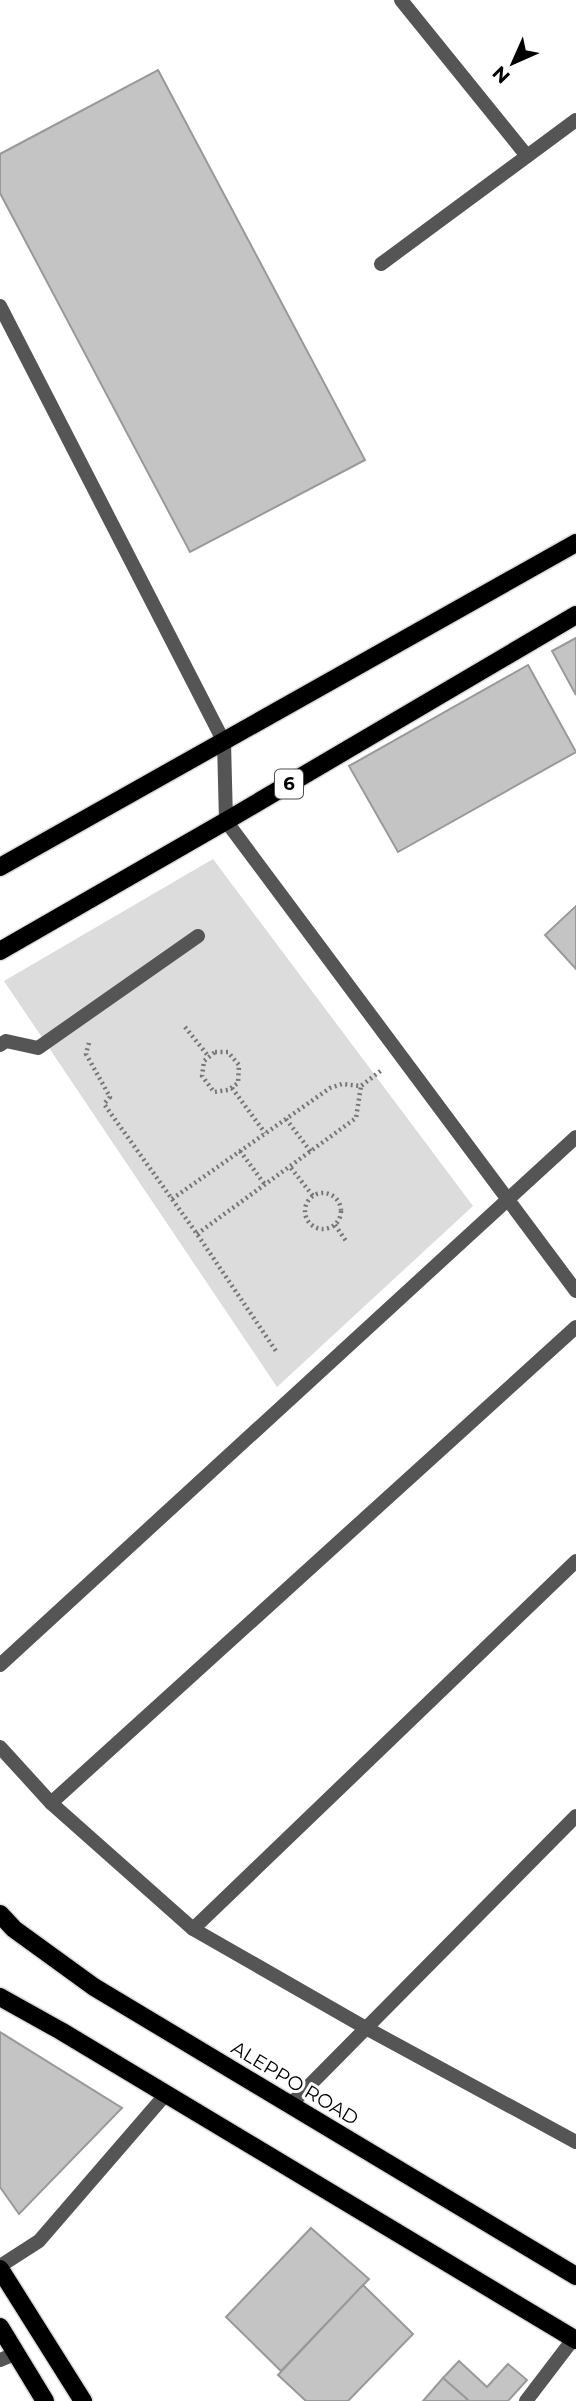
<svg xmlns="http://www.w3.org/2000/svg" width="576" height="2401" font-family="Montserrat,sans-serif">
  <style>
    .green { fill: #dcdcdc }
    .building { fill: #c4c4c4; stroke: #999; stroke-width: 2 }
    .lines { fill: none; stroke-linecap: round; stroke-linejoin: round }
    .primary-casing { stroke: #dbdbdb; stroke-width: 21 }
    .path { stroke: #777; stroke-width: 4.5; stroke-dasharray: 2 3.5; stroke-linecap: butt }
    .service { stroke: #555; stroke-width: 14 }
    .minor { stroke: #555; stroke-width: 14 }
    .tertiary { stroke: #555; stroke-width: 14 }
    .primary { stroke: #000; stroke-width: 18 }
    .labels { text-anchor: middle; dominant-baseline: central; stroke-width: 6; stroke-linejoin: round; paint-order: stroke }
    .shield { fill: #fff; stroke: #4c4c4c; stroke-width: 2 }
    .shield-label { font-size: 18px; font-weight: bold; fill: #000 }
    .street-label { font-size: 19px; fill: #000; stroke: #fff }
  </style>
  <rect width="100%" height="100%" fill="#fff"/>
  <!-- green -->
  <polygon class="green" points="213,859 473,1206 277,1387 4,981"/>
  <!-- building -->
  <g class="building">
    <polygon points="158,70 365,460 190,552 0,193 0,154"/>
    <polygon points="576,638 576,695 552,651"/>
    <polygon points="528,665 576,752 398,852 349,766"/>
    <polygon points="576,906 576,969 545,935"/>
    <polygon points="0,2032 122,2108 19,2214 0,2187"/>
    <polygon points="311,2228 369,2279 281,2371 226,2317"/>
    <polygon points="363,2285 413,2334 348,2401 306,2401 278,2375"/>
    <polygon points="459,2361 487,2387 508,2364 527,2380 508,2401 469,2401 443,2378"/>
    <polygon points="443,2378 467,2399 466,2401 423,2401"/>
  </g>
  <g class="lines">
    <!-- primary casing -->
    <g class="primary-casing">
      <g id="primary">
        <polyline points="0,867 576,543"/>
        <polyline points="0,951 226,821 576,615"/>
        <polyline points="0,1914 14,1929 94,1987 576,2276"/>
        <polyline points="0,1997 61,2031 576,2340"/>
        <polyline points="0,2269 83,2401"/>
        <polyline points="0,2327 45,2401"/>
      </g>
    </g>
    <!-- path -->
    <g class="path">
      <polyline points="185,1027 209,1057"/>
      <polyline points="89,1043 86,1054 110,1097 104,1104 197,1234 276,1351"/>
      <polygon points="215,1052 228,1052 239,1065 238,1083 228,1090 214,1092 202,1076 204,1061"/>
      <polyline points="232,1088 265,1133"/>
      <polyline points="286,1119 311,1152"/>
      <polyline points="240,1151 266,1186"/>
      <polyline points="291,1168 313,1196"/>
      <circle cx="323" cy="1211" r="18"/>
      <polyline points="172,1199 330,1088 342,1084 361,1086 383,1069"/>
      <polyline points="335,1225 346,1241"/>
      <polyline points="197,1234 356,1118 361,1086"/>
    </g>
    <!-- service -->
    <polyline class="service" points="0,1045 6,1041 38,1048 198,936"/>
    <!-- minor -->
    <g class="minor">
      <polyline points="401,0 527,156"/>
      <polyline points="381,264 576,120"/>
      <polyline points="0,1665 576,1137"/>
      <polyline points="0,1747 51,1803 193,1929 366,2028 576,2142"/>
      <polyline points="51,1803 576,1327"/>
      <polyline points="193,1929 576,1561"/>
      <polyline points="290,2105 576,1816"/>
      <polyline points="0,2266 39,2241 166,2094"/>
      <polyline points="0,2360 17,2353"/>
      <polyline points="526,2401 574,2338"/>
    </g>
    <!-- tertiary -->
    <polyline class="tertiary" points="0,306 224,742 226,821 576,1291"/>
    <!-- primary -->
    <use href="#primary" class="primary"/>
  </g>
  <g class="labels">
    <!-- shield labels -->
    <rect class="shield" x="275" y="769.5" width="28" height="29" rx="5"/>
    <g class="shield-label">
      <text x="289" y="784">6</text>
    </g>
    <!-- street labels -->
    <g class="street-label">
      <text transform="translate(295 2083) rotate(31)">ALEPPO ROAD</text>
    </g>
  </g>
  <!-- north arrow -->
  <g transform="translate(513 63) rotate(225)" stroke="#ffffff" stroke-width="5" paint-order="stroke">
  <path d="M0-5L12 26L0 18L-12 26Z" fill="#000000"/>
  <text y="-10" font-size="19" font-weight="bold" text-anchor="middle" fill="#000000">N</text>
  </g>
</svg>
